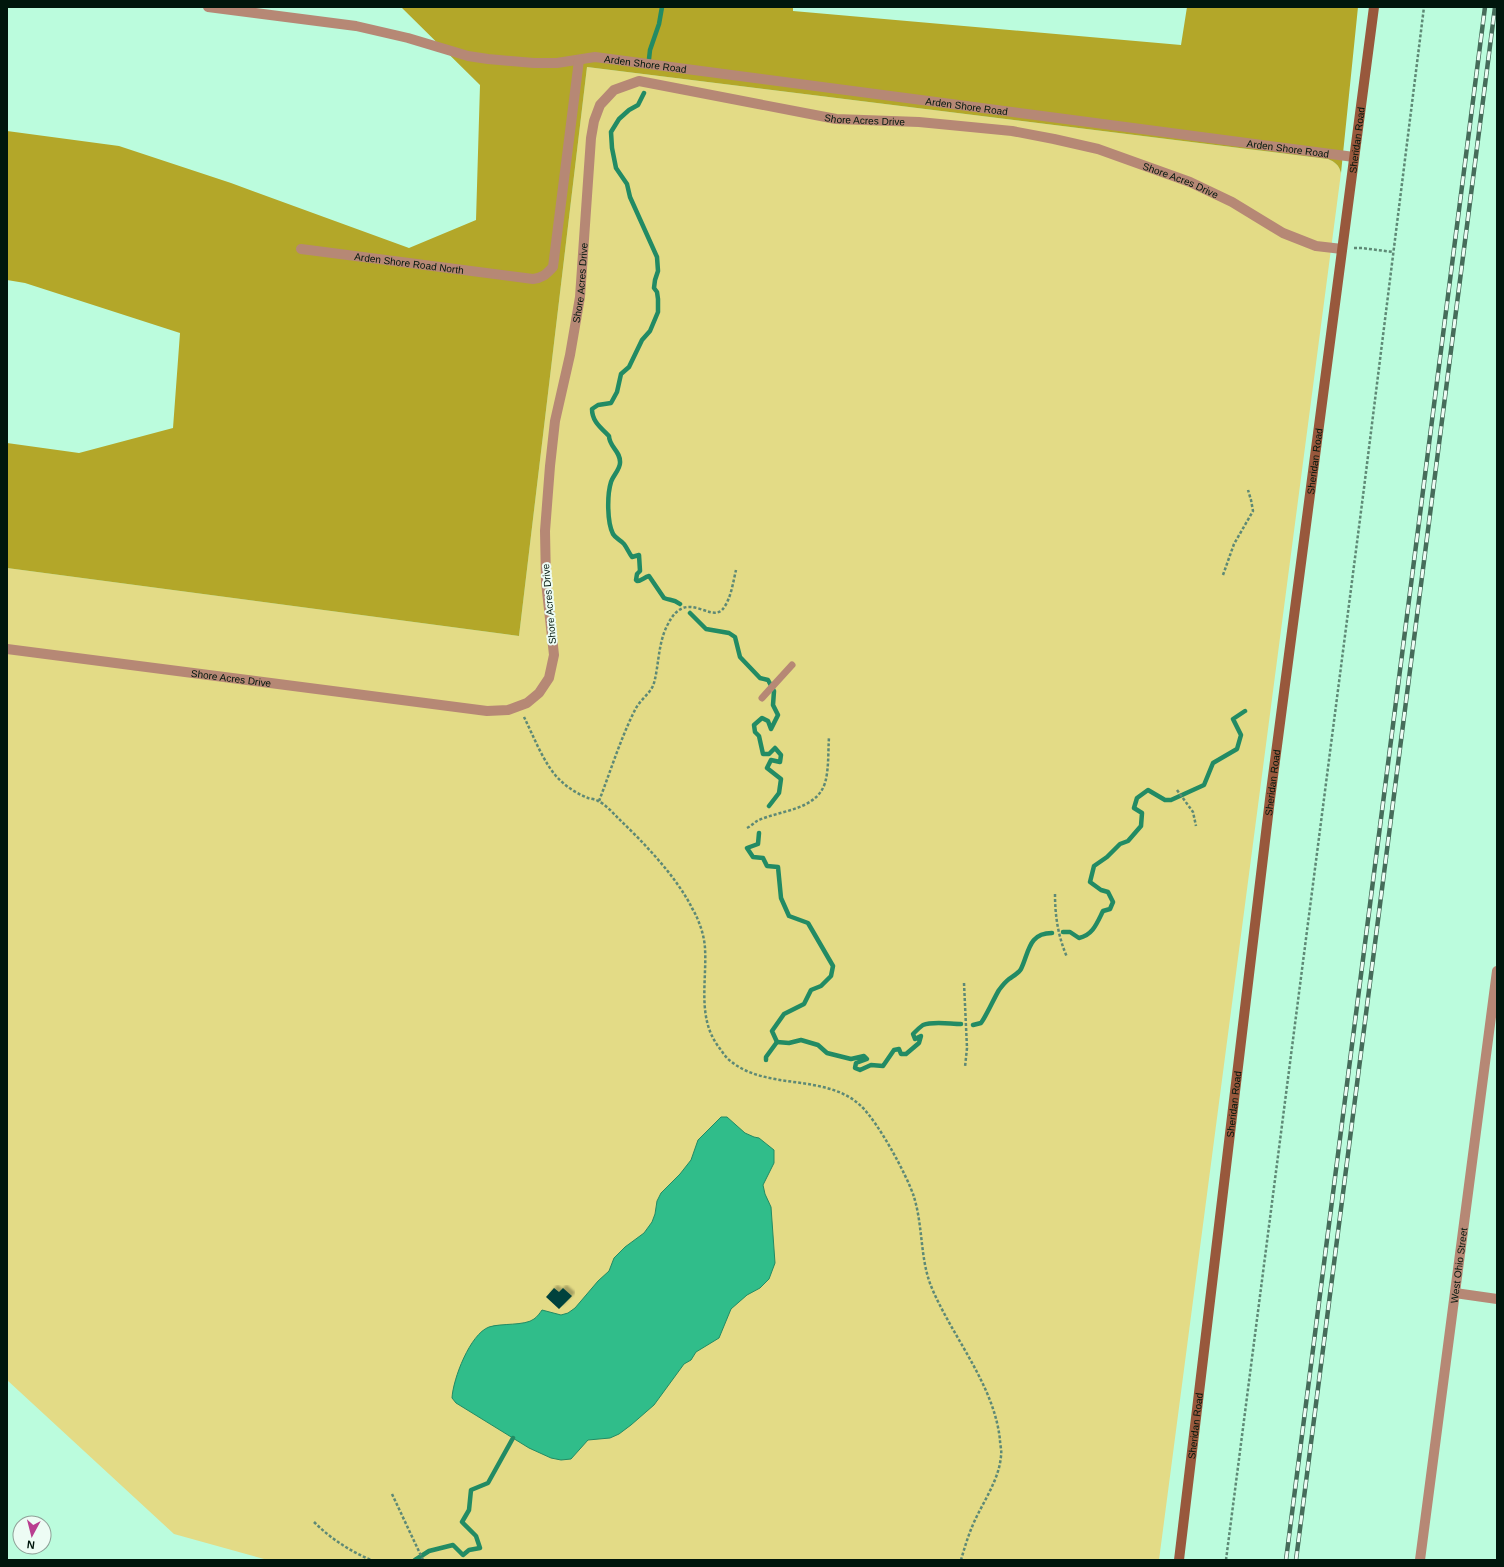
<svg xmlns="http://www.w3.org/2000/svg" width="1504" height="1567" font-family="Helvetica,sans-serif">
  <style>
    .green { fill: #e3db86 }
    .forest { fill: #b3a729 }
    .water { fill: #30bd8a; stroke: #228b64 }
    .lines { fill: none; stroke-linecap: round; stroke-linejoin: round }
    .stream { stroke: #228b64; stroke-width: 4.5 }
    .building { fill: #06423c; filter: url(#shadow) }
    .path { stroke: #5e8975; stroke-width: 2.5; stroke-dasharray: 3 2; stroke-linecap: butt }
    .lane { stroke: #b68875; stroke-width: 7 }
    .street { stroke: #b68875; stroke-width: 10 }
    .secondary { stroke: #98583c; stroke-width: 10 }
    .rail-casing { stroke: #466c5a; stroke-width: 4.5 }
    .rail { stroke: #edfcf4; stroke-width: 3; stroke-dasharray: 9; stroke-linecap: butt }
    .labels { text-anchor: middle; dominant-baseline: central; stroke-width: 4; stroke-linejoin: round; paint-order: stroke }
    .street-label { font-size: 10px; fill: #00160c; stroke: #edfcf4 }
  </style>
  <defs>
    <filter id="shadow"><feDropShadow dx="3.5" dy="-3.5" stdDeviation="1" flood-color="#0004"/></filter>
  </defs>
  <rect width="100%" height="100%" fill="#bbfcdd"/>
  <!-- green -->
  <path class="green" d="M 587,67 L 1328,159 C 1335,162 1339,165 1341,173 L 1159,1560 L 264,1560 L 264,1559 L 174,1534 L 7,1380 L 7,568 L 519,636 Z"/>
  <!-- forest -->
  <path class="forest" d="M 401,7 L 793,7 L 793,11 L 1181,45 L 1187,7 L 1358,7 L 1341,173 C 1339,165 1335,162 1328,159 L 587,67 L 519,636 L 7,568 L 7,443 L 79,453 L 173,428 L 180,333 L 25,283 L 7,280 L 7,131 L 119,146 L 231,183 L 409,248 L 476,220 L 480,85 Z"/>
  <!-- water -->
  <path class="water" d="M 721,1117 L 727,1117 L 745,1133 L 754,1137 L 759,1138 L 774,1150 L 774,1163 L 763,1185 L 765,1194 L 771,1207 L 775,1263 L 769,1279 L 760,1288 L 747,1295 L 731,1309 L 719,1338 L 696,1352 L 691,1360 L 684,1364 L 654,1405 L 631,1425 L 619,1434 L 610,1438 L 588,1440 L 571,1459 L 561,1460 L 551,1458 L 529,1448 L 456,1403 L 452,1398 C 453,1379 470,1334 489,1327 C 501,1323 525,1326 534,1319 C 537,1317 540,1313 542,1310 L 561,1315 L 568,1313 L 575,1308 L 598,1281 L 609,1271 L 614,1258 L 625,1247 L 644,1233 L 652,1222 L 655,1214 L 657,1201 L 661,1193 L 680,1174 L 691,1160 L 698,1140 Z"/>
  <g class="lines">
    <!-- stream -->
    <g class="stream">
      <polyline points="649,59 650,50 659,24 662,7"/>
      <path d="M 644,93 L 638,105 L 629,110 L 619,119 L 611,132 L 612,148 L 616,168 L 627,184 L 630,197 L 657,257 L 658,271 L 655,280 L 654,288 L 657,292 L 658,299 L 658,312 L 650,331 L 642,340 L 629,367 L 621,374 L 617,392 L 611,403 L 598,405 L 592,409 C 592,421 600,427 609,436 C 609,447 621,451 620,463 C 620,469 613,476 611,482 C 607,495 607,522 613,534 C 616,539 621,540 624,544 C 627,548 629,553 632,557 L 639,555 L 640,571 L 637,574 L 636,580 L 637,581 C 642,581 644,577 649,576 L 664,598 C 671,601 672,598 680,604"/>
      <polyline points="690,613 706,629 729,633 735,637 740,657 760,678 768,680 774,691 773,705 778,715 771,729 768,721 762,718 754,725 755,732 759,736 763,754 769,754 775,748 781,755 780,762 771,760 767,768 781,779 779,793 769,806"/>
      <polyline points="759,833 758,844 747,848 753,857 763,858 767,866 778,867 781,898 789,916 808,923 833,966 831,976 821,986 811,990 804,1004 784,1014 772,1031 777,1042"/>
      <path d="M 1063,932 L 1070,932 L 1079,938 C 1093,935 1097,923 1103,911 L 1110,909 L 1113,902 L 1108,892 L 1101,890 L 1090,882 L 1094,866 L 1107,857 L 1120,844 L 1128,841 L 1141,826 L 1142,813 L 1134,808 L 1137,798 L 1148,790 L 1165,800 L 1171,800 L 1204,785 L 1213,763 L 1237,749 L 1241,735 L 1233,719 L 1245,711"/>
      <path d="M 973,1025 L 981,1023 C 988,1013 993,1000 999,990 C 1002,986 1005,982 1009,979 C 1013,976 1019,973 1021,969 C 1029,953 1028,933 1052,933"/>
      <path d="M 777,1042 L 789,1043 L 801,1040 L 818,1045 L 827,1053 L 851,1059 L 864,1056 L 867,1059 L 856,1063 L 855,1068 L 860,1070 L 871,1065 L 883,1066 L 894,1050 L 899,1049 L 901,1054 L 906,1054 L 919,1043 L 921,1036 L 915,1039 L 913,1034 C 916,1031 920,1027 923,1025 C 933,1021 950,1024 961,1024"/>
      <polyline points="766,1060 766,1057 777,1042"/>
      <polyline points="415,1560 429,1551 453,1545 463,1555 469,1550 480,1548 476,1536 462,1522 469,1510 471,1490 488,1483 513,1438"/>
    </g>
  </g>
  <!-- building -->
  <polygon class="building" points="554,1288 559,1292 563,1288 572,1296 559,1309 546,1297"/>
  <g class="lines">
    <!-- path -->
    <g class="path">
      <polyline points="1354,248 1362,248 1393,252"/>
      <polyline points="1223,575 1234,544 1253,511 1251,500 1248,490"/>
      <path d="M 524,717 C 534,737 545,767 561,781 C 568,788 578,794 588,798 C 591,799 595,799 598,801 C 605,804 612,812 618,818 C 644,843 676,876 692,908 C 699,920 704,934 705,948 C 707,981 697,1017 718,1046 C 721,1050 724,1055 728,1059 C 765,1092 825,1072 861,1106 C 878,1122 907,1175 914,1197 C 923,1226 920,1258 931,1286 C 952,1337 994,1384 1000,1440 C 1000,1445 1002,1451 1001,1456 C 999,1479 985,1499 975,1520 C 969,1533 965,1546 961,1560"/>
      <polyline points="1177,790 1193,812 1196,826"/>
      <path d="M 599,801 C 611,770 621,737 636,708 C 641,699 651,693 654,683 C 659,665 658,642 668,624 C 686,588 709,622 722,610 C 731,600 733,582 736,570"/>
      <path d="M 747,828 C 751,826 754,823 757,821 C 779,810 816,811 825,783 C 829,769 828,752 829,737"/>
      <path d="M 1055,894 C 1055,916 1058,936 1067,957"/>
      <polyline points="964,983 967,1048 965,1067"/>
      <polyline points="392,1494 423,1560"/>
      <path d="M 314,1522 C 331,1539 350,1551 371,1560"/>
      <polyline points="1226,1560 1364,488 1424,7"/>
    </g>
    <!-- lane -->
    <polyline class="lane" points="762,698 792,665"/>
    <!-- street -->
    <g class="street">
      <path id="s1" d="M 208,7 L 356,26 L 408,38 L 468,56 L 488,59 L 534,63 L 557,63 L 595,57 L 1354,157"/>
      <path id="s2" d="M 301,249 L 533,279 C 543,278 546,274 553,267 L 579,60"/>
      <path id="s3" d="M 7,649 L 487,711 L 508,710 L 527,703 L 539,693 L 549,678 L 554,655 L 546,582 L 545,531 L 550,466 L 555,421 L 570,355 L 580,297 L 591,138 L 594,121 L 600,105 L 614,90 L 639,81 L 836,119 L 919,122 L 1012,131 L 1054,139 L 1098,149 L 1190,182 L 1232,202 L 1283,233 L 1316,246 L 1342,249"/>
      <polyline points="1455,1293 1497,1299"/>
      <path id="s4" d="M 1420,1560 L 1497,971"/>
    </g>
    <!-- secondary -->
    <path class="secondary" id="s5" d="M 1179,1560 L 1270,799 L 1374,7"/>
    <!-- rail casing -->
    <g class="rail-casing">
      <g id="rail">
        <polyline points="1286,1560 1485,7"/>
        <polyline points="1296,1560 1495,7"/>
      </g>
    </g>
    <!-- rail -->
    <use href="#rail" class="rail"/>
  </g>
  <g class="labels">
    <!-- street labels -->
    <g class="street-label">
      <text stroke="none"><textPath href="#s1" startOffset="444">Arden Shore Road</textPath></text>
      <text stroke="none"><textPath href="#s1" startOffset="768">Arden Shore Road</textPath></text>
      <text stroke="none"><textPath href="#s3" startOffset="1414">Shore Acres Drive</textPath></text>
      <text stroke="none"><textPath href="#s5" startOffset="1431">Sheridan Road</textPath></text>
      <text stroke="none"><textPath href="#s1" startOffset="1092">Arden Shore Road</textPath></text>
      <text stroke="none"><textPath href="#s3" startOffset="1738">Shore Acres Drive</textPath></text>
      <text stroke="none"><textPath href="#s2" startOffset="109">Arden Shore Road North</textPath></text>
      <text stroke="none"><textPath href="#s3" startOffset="958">Shore Acres Drive</textPath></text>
      <text stroke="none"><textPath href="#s5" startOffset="1107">Sheridan Road</textPath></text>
      <text transform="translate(549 604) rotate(-95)">Shore Acres Drive</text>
      <text stroke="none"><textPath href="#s3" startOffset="226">Shore Acres Drive</textPath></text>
      <text stroke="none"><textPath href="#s5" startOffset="783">Sheridan Road</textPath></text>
      <text stroke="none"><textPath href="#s5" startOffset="459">Sheridan Road</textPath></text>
      <text stroke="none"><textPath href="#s4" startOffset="297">West Ohio Street</textPath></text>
      <text stroke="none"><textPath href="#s5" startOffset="135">Sheridan Road</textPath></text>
    </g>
  </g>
  <!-- border -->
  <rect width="1504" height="1567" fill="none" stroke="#00160c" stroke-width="16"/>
  <!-- north arrow -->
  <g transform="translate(32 1535) rotate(187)"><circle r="19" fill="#edfcf4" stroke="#8ea097"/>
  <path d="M0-3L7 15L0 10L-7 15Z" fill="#b93e90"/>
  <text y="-6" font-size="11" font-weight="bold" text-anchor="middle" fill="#00160c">N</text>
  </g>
</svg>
